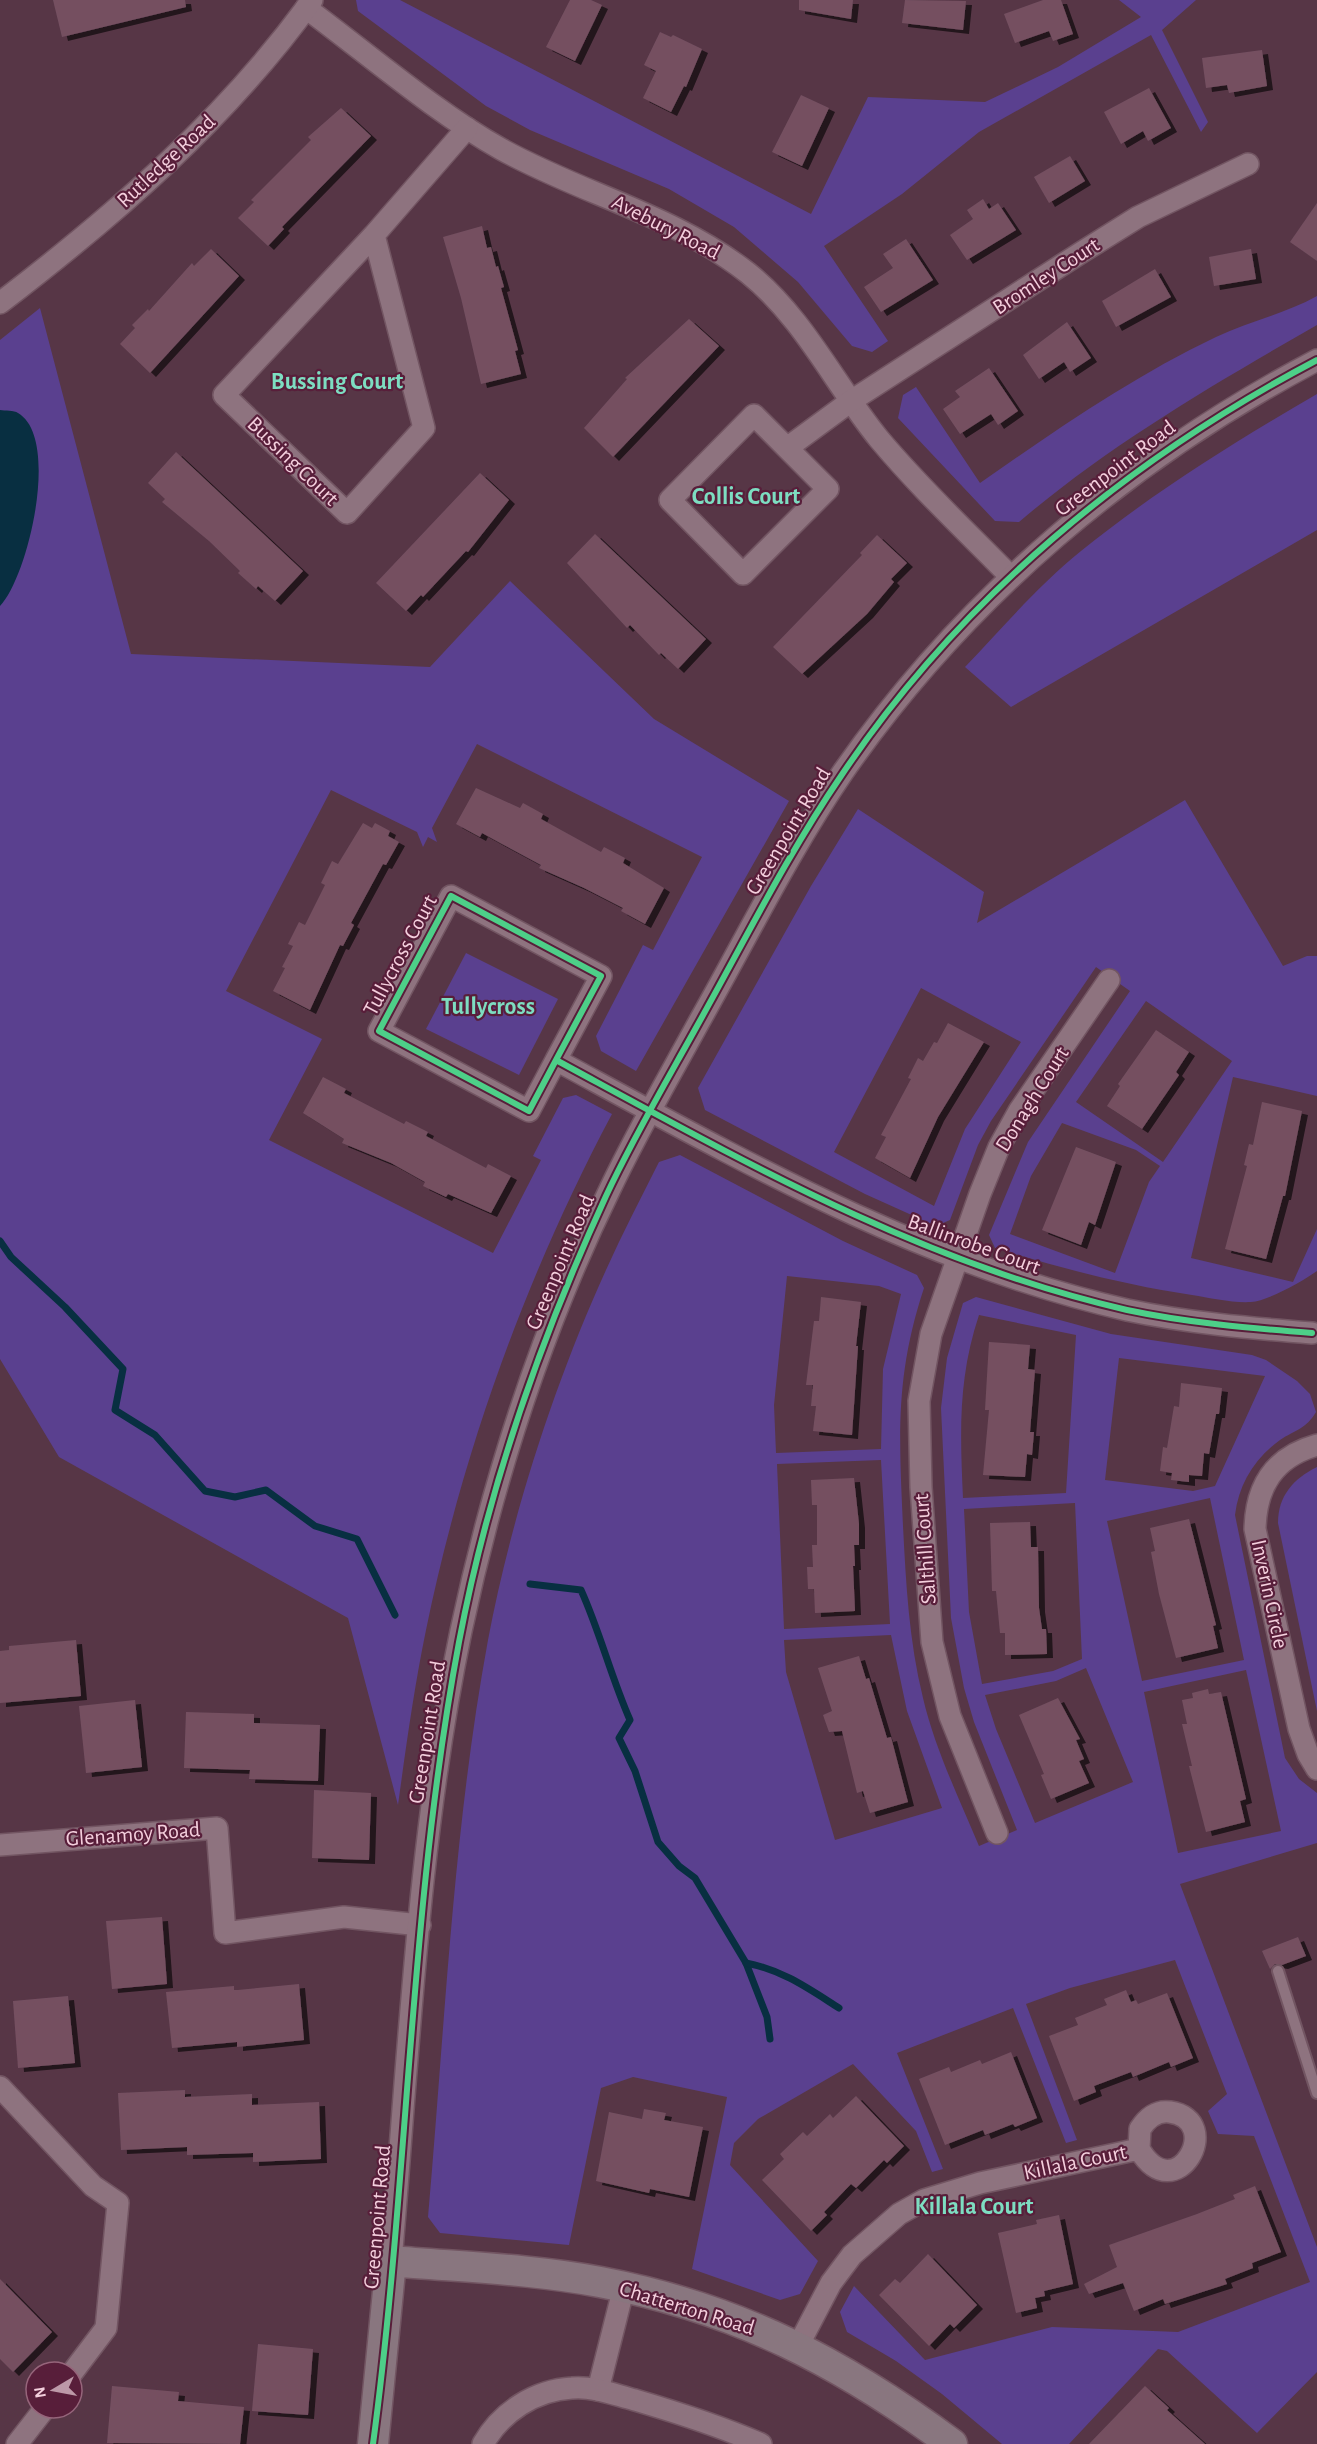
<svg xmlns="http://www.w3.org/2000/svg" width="1317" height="2444" font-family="'Alegreya Sans',sans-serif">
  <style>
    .green { fill: #5a408f; fill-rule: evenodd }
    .water { fill: #082f41 }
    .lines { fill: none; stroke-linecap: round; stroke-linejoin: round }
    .stream { stroke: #082f41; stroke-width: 7 }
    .building { fill: #745061; filter: url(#shadow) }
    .lane-casing { stroke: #725562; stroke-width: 14 }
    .street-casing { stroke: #725562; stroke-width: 24 }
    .secondary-casing { stroke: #725562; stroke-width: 33 }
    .lane { stroke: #8e737f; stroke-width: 10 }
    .street { stroke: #8e737f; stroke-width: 21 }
    .secondary { stroke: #89767f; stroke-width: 30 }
    .cycleway-casing { stroke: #581e3a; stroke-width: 10 }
    .cycleway { stroke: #4dcf88; stroke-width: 6 }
    .labels { text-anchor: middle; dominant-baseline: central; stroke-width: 4.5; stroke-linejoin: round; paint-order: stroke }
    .street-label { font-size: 22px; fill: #f4cfdd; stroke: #581e3a }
    .neighbourhood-label { font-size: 24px; font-weight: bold; fill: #7dddc1; stroke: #581e3a }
  </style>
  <defs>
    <filter id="shadow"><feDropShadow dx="6" dy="4" stdDeviation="0" flood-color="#0009"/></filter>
  </defs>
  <rect width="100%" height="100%" fill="#573646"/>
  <!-- green -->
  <g class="green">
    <polygon points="356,0 400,0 811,214 868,97 985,102 1058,67 1141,17 1119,0 1196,0 1162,30 1208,122 1201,132 1151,35 979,132 902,194 824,246 888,341 872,352 852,346 798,282 734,227 669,189 530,130 486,106 358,11"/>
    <path d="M 1317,296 L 1317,325 C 1214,384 1109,445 1019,522 L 995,521 L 898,418 L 903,395 L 916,387 L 980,483 C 1056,430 1132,377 1216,337 C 1249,321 1285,314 1317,296 Z"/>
    <path d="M 40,308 L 131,654 L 430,667 L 510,581 L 654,719 L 789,801 L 636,1071 L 601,1051 L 596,1036 L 643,945 L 653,950 L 702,857 L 477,744 L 432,828 L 437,842 L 428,837 L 423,847 L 417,832 L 331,790 L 226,991 L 322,1039 L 269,1140 L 493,1253 L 541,1160 L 533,1156 L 563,1098 L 576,1095 L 612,1114 C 526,1276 463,1450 426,1630 C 414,1688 406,1747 398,1805 L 348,1618 L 59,1457 L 0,1359 L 0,340 Z"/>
    <path d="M 1317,394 L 1317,530 L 1011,707 L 965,667 C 1002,628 1039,585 1081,551 C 1154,492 1236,441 1317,394 Z"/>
    <path d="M 1185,800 L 1283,966 L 1307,956 L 1317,956 L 1317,1096 L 1233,1077 L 1191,1258 L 1293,1282 L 1317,1229 L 1317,1271 C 1303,1281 1268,1301 1251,1302 C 1232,1303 1210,1298 1192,1295 C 1125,1285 1060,1268 995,1248 L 989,1235 L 1028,1142 L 1130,991 L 1096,967 L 991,1121 L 978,1145 L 950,1220 L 936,1226 L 865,1194 L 705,1110 L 698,1088 L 811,886 L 858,809 L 984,892 L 977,923 ZM 921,988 L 1021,1042 L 965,1129 L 934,1206 L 834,1152 ZM 1146,1001 L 1232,1061 L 1163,1162 L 1076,1102 ZM 1062,1123 L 1136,1150 L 1160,1166 L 1149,1182 L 1115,1273 L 1010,1234 L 1031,1176 Z"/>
    <polygon points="466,953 558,999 519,1075 426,1029"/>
    <path d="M 680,1155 L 843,1241 L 917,1275 L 924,1288 C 895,1376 899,1436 903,1526 C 906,1584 909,1641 923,1698 C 935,1749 959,1798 979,1846 L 1017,1830 L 974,1722 L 964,1688 L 951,1618 L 941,1408 L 947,1358 L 963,1303 L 976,1297 L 1111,1334 L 1252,1355 L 1266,1360 L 1297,1381 L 1310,1394 L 1316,1412 C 1306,1429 1295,1430 1280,1440 C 1254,1459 1239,1484 1235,1515 L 1285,1758 L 1299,1779 L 1317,1793 L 1317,1843 L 1180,1884 L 1317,2247 L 1317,2372 L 1257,2433 L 1167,2351 L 1158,2349 L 1069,2444 L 1002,2444 L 942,2394 L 896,2361 L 847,2332 L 840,2312 L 854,2286 L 925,2360 L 1052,2327 L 1178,2332 L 1310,2282 L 1254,2136 L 1218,2134 L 1208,2111 L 1227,2094 L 1175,1960 L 1070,1988 L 1026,2004 L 1077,2140 L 1066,2143 L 1013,2008 L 897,2053 L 943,2169 L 932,2172 L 916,2131 L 853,2064 L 758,2119 L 734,2143 L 730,2165 L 818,2261 L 800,2294 L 780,2300 L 692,2269 L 727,2097 L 633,2077 L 601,2088 L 569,2245 L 440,2233 L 428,2217 C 445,2024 453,1830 488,1640 C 511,1518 554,1384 606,1270 C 622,1234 641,1198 659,1162 ZM 787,1276 L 879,1286 L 901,1294 L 883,1369 L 881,1449 L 776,1453 L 774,1405 ZM 979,1315 L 1076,1335 L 1066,1493 L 963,1498 C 960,1432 958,1378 979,1315 ZM 1119,1358 L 1265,1376 L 1215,1486 L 1193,1491 L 1105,1480 ZM 881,1460 L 890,1624 L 784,1629 L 777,1464 ZM 1210,1498 L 1244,1660 L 1142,1681 L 1107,1521 ZM 1075,1503 L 1082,1659 L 1053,1671 L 982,1684 L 969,1612 L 964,1509 ZM 891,1635 L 907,1711 L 942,1808 L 835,1840 L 786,1672 L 784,1640 ZM 1086,1668 L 1133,1782 L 1035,1823 L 996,1729 L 985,1695 L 1056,1681 ZM 1246,1670 L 1281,1831 L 1178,1853 L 1144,1692 Z"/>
    <path d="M 1317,1467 L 1317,1711 L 1278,1523 C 1278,1496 1293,1479 1317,1467 Z"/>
  </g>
  <!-- water -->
  <path class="water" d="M 0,410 C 5,411 14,410 18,413 C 61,438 28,577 0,606 Z"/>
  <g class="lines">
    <!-- stream -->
    <g class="stream">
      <polyline points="0,1241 11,1257 65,1307 123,1369 115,1410 155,1435 205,1491 235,1497 266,1490 315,1526 357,1539 395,1615"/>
      <path d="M 530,1584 L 581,1590 C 600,1632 611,1677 630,1720 L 619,1738 L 635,1771 L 658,1842 L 679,1866 L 695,1878 L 746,1963 L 767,2017 L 770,2039"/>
      <path d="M 746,1963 C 783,1970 809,1989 839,2008"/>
    </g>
  </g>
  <!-- building -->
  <g class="building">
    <polygon points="53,0 185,0 186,7 62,37"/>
    <polygon points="570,0 591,0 602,5 575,61 546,47"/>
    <polygon points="799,0 853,0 851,19 799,10"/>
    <polygon points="905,0 966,1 963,30 902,23"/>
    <polygon points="1043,0 1061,0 1073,34 1053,41 1049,31 1015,43 1004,14"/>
    <polygon points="660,32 671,37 673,35 702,49 686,87 684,86 671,112 643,98 656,71 644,65"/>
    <polygon points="1262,50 1267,86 1229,93 1227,85 1206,88 1202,58"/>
    <polygon points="1149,88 1171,128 1148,141 1143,131 1121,144 1104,112"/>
    <polygon points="801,95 829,108 802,166 772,152"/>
    <polygon points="341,108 371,136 282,227 284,229 268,246 238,218 254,202 251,200 311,140 308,137"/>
    <polygon points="1070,156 1085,181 1049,203 1034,177"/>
    <polygon points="983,199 989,209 998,203 1016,230 967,260 950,235 973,219 967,210"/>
    <polygon points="1317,203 1317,261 1290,242"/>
    <polygon points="482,226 487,248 491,247 496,267 498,266 504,287 501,288 518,350 515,351 521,374 481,384 461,298 443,237"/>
    <polygon points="906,239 933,280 881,312 864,287 893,268 883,254"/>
    <polygon points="211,249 239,276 150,373 120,344 135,328 132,325 148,309 149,311 192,263 194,266"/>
    <polygon points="1251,249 1256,279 1214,286 1209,257"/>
    <polygon points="1155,269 1171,297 1116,327 1102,301"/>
    <polygon points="689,319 719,346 613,457 584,428 627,379 625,378"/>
    <polygon points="1067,322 1091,358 1070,372 1064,362 1039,379 1023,355"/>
    <polygon points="989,368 1018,411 998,425 991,414 960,434 943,409 960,397 955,391"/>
    <polygon points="176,452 303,571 275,601 258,586 256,589 238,573 240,571 209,541 162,502 165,499 148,483"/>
    <polygon points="480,473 509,500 468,552 466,551 423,597 421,595 406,611 376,583"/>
    <polygon points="595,534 706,639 678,669 661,653 659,655 630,625 627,628 567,563"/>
    <polygon points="877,535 907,563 891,579 894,582 867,614 802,674 773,647 862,555 860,553"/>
    <polygon points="476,788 520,808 523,803 543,814 541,819 601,852 604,847 625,858 623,863 664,888 645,924 621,911 623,908 584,888 539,868 541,865 502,844 482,833 480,837 456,824"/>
    <polygon points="363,823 372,828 375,823 390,831 388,836 399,842 386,865 383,864 351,923 354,925 343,946 340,945 310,1010 273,991 285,968 282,967 293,946 288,944 299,922 305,925 325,885 321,883 332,861 338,864"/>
    <polygon points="948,1023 984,1042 938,1117 910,1178 875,1158 886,1137 881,1135 911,1079 908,1078 918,1058 923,1061 934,1042 937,1043"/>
    <polygon points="1156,1030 1189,1052 1176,1072 1179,1075 1142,1129 1107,1106 1120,1086 1118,1084"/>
    <polygon points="323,1077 346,1089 344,1093 404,1124 406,1121 428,1132 426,1136 486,1168 488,1164 511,1176 491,1213 448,1194 446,1197 423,1186 425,1182 391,1163 342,1143 344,1139 303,1113"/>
    <polygon points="1262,1102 1302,1111 1285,1196 1283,1196 1266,1259 1225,1249 1247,1166 1244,1165 1249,1144 1253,1145"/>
    <polygon points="1076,1147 1116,1162 1095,1225 1089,1222 1081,1245 1042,1230"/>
    <polygon points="821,1297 861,1302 856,1346 858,1346 852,1435 813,1431 816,1406 811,1406 813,1385 806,1385 814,1321 819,1321"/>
    <polygon points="989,1342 1030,1345 1028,1369 1035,1370 1030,1432 1034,1432 1032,1455 1027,1454 1025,1477 983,1475 989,1410 985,1410"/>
    <polygon points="1181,1383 1222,1388 1219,1414 1216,1414 1209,1454 1204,1453 1202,1476 1189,1475 1189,1482 1171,1480 1172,1473 1160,1471 1163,1447 1167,1448 1174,1406 1179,1407"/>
    <polygon points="854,1478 859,1524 859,1545 854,1545 855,1566 853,1566 855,1611 815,1613 814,1589 808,1589 807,1567 813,1567 812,1545 817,1545 817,1505 812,1505 811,1480"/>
    <polygon points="1189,1519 1216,1625 1213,1626 1218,1648 1176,1658 1159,1594 1151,1552 1155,1551 1150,1528"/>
    <polygon points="1030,1522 1031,1547 1038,1547 1039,1608 1042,1629 1046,1629 1047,1654 1005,1655 1005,1633 1000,1633 996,1591 992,1591 990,1523"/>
    <polygon points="76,1640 81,1696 0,1703 0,1651 9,1650 9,1646"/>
    <polygon points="859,1656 866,1679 869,1678 887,1738 891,1737 908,1802 870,1813 863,1791 857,1793 842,1731 829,1732 823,1715 832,1711 818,1668"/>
    <polygon points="1208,1689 1209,1694 1221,1692 1246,1799 1240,1801 1245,1822 1206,1832 1189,1766 1192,1766 1182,1724 1187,1724 1182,1700 1193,1698 1192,1693"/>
    <polygon points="1058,1698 1080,1739 1076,1740 1084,1759 1079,1761 1089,1783 1051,1799 1041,1775 1044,1774 1019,1715"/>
    <polygon points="135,1700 142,1767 86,1773 79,1706"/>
    <polygon points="186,1712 254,1714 254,1723 320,1725 318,1781 249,1779 250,1770 184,1768"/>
    <polygon points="314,1790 371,1793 369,1860 312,1858"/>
    <polygon points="162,1917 167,1984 112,1989 106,1921"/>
    <polygon points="1298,1937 1306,1956 1282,1965 1275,1964 1270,1969 1262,1951"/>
    <polygon points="299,1984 304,2040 237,2047 237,2042 172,2048 166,1992 234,1986 234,1990 238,1990"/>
    <polygon points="1126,1990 1131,2002 1136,2000 1138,2004 1167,1993 1193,2058 1171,2067 1169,2062 1133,2077 1131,2072 1094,2086 1096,2092 1074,2101 1049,2036 1078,2025 1075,2018 1107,2005 1104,1999"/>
    <polygon points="68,1996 75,2063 18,2068 13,2001"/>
    <polygon points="1011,2052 1037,2118 1015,2127 1013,2124 985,2135 983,2130 945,2145 919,2079 949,2067 951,2072 980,2060 982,2064"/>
    <polygon points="185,2090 185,2097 252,2094 252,2105 319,2102 321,2159 253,2162 253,2153 187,2155 187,2147 121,2150 118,2093"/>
    <polygon points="856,2096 904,2146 887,2163 884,2160 856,2188 851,2184 824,2212 827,2215 811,2231 762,2180 784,2159 780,2154 803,2132 807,2136 830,2114 833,2118"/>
    <polygon points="644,2109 666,2113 664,2120 703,2127 689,2197 650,2189 649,2193 596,2181 609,2112 642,2119"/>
    <polygon points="1255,2186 1281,2252 1252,2263 1253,2268 1225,2279 1227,2284 1165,2304 1163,2299 1134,2311 1123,2283 1089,2294 1084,2284 1117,2267 1109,2245 1197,2214 1235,2199 1233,2195"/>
    <polygon points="1059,2215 1073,2284 1044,2291 1045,2296 1035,2298 1037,2308 1016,2313 998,2233 1037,2224 1036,2220"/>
    <polygon points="928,2254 977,2305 954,2328 950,2324 929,2346 879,2295 895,2279 900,2283"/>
    <polygon points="0,2279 52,2332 13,2372 0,2359"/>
    <polygon points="258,2344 313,2349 308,2415 252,2411"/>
    <polygon points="112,2386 179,2392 178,2401 244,2407 240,2444 107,2443"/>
    <polygon points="1145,2386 1169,2408 1167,2410 1205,2444 1089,2444"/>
  </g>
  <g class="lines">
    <!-- lane casing -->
    <g class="lane-casing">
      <polyline id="lane" points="1278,1971 1317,2093"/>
    </g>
    <!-- street casing -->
    <g class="street-casing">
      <g id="street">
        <path d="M 306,8 C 367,53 435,112 501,149 C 582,194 674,215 748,273 C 804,318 835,385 879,439 C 920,488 966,531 1010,576"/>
        <polyline points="374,235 424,428 347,513 224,395 374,235 467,128"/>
        <path d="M 0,303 C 115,215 227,118 312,0"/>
        <polyline points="787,448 828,489 743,574 670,500 754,415 787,448 851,401 1082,252 1138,217 1248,164"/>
        <path d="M 556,1060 L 529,1111 L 379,1031 L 451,896 L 601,976 L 556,1060 C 741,1160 921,1263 1127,1310 C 1188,1323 1250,1328 1312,1333"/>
        <path d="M 1317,1445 C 1274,1457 1256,1486 1255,1529 L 1299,1729 L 1308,1754 L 1317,1769"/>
        <polyline points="997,1833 950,1716 932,1642 921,1487 919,1401 931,1334 980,1194 999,1147 1019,1111 1109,980"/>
        <polyline points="0,1845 217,1828 225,1933 344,1917 420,1925"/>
        <polyline points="0,2087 93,2186 118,2203 106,2328 72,2373"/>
        <path d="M 391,2261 C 409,2051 418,1837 461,1631 C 493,1480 542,1328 610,1189 C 637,1132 669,1077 699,1022 C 746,939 789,851 843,772 C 965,597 1129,459 1317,360"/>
        <path d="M 798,2346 L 831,2283 L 852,2255 L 899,2214 L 924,2200 L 980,2183 L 1139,2149 C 1176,2211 1226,2120 1170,2112 C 1157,2110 1147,2118 1140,2129 L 1139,2149"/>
        <polyline points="598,2390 624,2287"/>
        <polyline points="17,2444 45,2408"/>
        <path d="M 483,2444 C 501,2412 535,2390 572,2388 C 594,2386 615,2395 635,2400 C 679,2413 720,2426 761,2444"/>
      </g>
    </g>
    <!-- secondary casing -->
    <g class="secondary-casing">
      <path id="secondary" d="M 373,2444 L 391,2261 C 460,2267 532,2269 600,2282 C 737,2308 841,2362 952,2444"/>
    </g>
    <!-- lane -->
    <use href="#lane" class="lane"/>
    <!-- street -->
    <use href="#street" class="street"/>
    <!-- secondary -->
    <use href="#secondary" class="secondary"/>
    <!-- cycleway casing -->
    <g class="cycleway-casing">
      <g id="cycleway">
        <path d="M 556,1060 L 529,1111 L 379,1031 L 451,896 L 601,976 L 556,1060 C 741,1160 921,1263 1127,1310 C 1188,1323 1250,1328 1312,1333"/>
        <path d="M 373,2444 C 409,2177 409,1907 459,1642 C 488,1489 541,1337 606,1196 C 633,1138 666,1082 697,1026 C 744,942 787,855 841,776 C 960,598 1129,459 1317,360"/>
      </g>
    </g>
    <!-- cycleway -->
    <use href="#cycleway" class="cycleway"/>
  </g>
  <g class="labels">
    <!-- street labels -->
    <g class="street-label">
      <text transform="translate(166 161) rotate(-43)">Rutledge Road</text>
      <text transform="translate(666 227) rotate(27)">Avebury Road</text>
      <text transform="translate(1046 276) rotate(-33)">Bromley Court</text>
      <text transform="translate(293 461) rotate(44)">Bussing Court</text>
      <text transform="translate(1115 468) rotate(-37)">Greenpoint Road</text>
      <text transform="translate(788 831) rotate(-59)">Greenpoint Road</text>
      <text transform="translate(400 955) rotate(-62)">Tullycross Court</text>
      <text transform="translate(1032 1099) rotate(-58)">Donagh Court</text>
      <text transform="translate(974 1244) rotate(20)">Ballinrobe Court</text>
      <text transform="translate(560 1262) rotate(-67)">Greenpoint Road</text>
      <text transform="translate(925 1549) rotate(-94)">Salthill Court</text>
      <text transform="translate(1270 1594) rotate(78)">Inverin Circle</text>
      <text transform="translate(427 1732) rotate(-81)">Greenpoint Road</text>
      <text transform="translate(133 1834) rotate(-4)">Glenamoy Road</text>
      <text transform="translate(1075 2162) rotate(-12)">Killala Court</text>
      <text transform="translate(377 2217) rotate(-85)">Greenpoint Road</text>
      <text transform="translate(687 2308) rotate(17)">Chatterton Road</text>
    </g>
    <!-- neighbourhood labels -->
    <g class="neighbourhood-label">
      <text x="337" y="382">Bussing Court</text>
      <text x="746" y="497">Collis Court</text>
      <text x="488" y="1007">Tullycross</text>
      <text x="974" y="2207">Killala Court</text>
    </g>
  </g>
  <!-- north arrow -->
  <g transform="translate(54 2390) rotate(260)"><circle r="28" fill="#581e3a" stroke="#96657b" stroke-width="1.5"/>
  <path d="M0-4.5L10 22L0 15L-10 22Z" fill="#bd99a8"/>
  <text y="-9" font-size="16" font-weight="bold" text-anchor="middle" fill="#f4cfdd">N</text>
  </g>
</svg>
